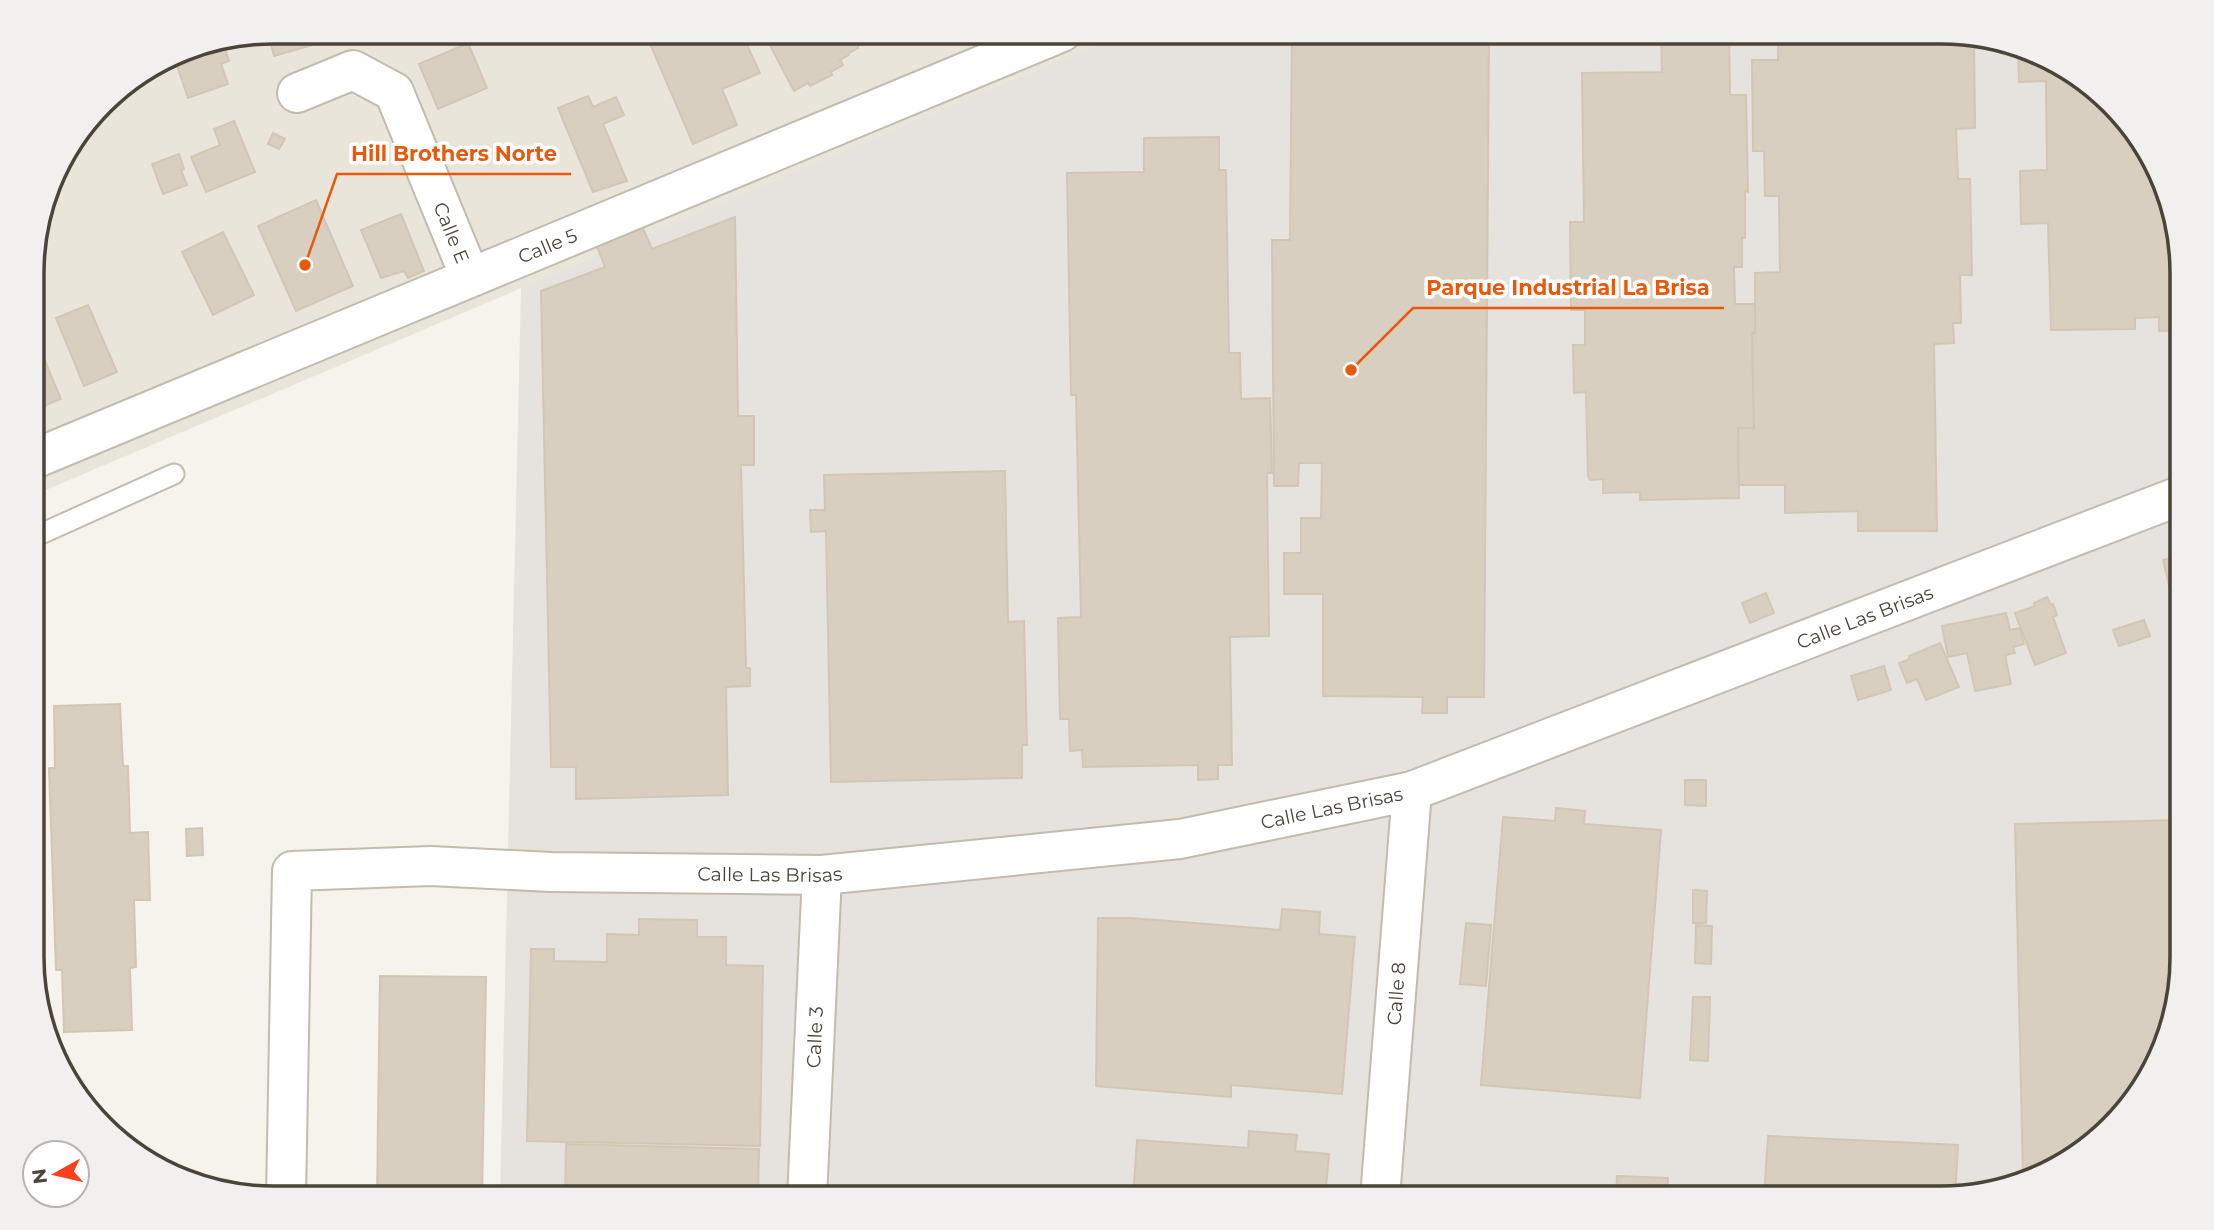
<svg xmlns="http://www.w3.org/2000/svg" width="2214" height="1230" font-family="Montserrat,sans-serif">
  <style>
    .residential { fill: #eae5da }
    .industrial { fill: #e6e2dd }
    .building { fill: #d8cfc1; stroke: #d3c7b4; stroke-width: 2 }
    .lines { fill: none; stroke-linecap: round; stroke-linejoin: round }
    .lane-casing { stroke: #c2bbae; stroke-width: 23 }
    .street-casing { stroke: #c2bbae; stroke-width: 42 }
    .lane { stroke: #fff; stroke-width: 19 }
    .street { stroke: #fff; stroke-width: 38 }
    .labels { text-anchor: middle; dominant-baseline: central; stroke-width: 7; stroke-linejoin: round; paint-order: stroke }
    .street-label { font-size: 19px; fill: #4b4439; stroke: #fff }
    .rim { fill: none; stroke: #4b4439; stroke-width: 3.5 }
    .leader { fill: none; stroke: #e8590c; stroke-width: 2.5 }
    .callout-dot { fill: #e8590c; stroke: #fff; stroke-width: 2.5 }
    .callout-label { font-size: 21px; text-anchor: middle; font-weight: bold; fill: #e8590c; stroke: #fff; stroke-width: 7; stroke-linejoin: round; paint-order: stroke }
  </style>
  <rect width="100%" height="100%" fill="#f6f3ec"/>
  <!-- residential -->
  <polygon class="residential" points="272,32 1125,32 34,495 34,241 57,165 113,92 180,50"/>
  <!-- industrial -->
  <polygon class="industrial" points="1125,32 1942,32 2062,64 2142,139 2182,256 2182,973 2150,1078 2075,1158 1957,1198 500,1198 521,288"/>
  <!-- building -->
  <g class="building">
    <polygon points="268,32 346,32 347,35 274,56"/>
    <polygon points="645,32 741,32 760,73 722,89 737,125 693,144"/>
    <polygon points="763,32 880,32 882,36 858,46 858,48 849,53 849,55 840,60 843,65 831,72 832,75 810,86 808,83 794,91"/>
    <polygon points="1292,32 1489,33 1484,697 1447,697 1447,713 1422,713 1423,697 1323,696 1323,594 1284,594 1284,553 1301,553 1301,518 1321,518 1322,463 1299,463 1298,486 1274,486 1272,243 1272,240 1290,240"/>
    <polygon points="1661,32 1729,32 1730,95 1746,95 1748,192 1745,191 1745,238 1742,238 1742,267 1734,267 1735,304 1756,304 1755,333 1752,333 1754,428 1738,428 1739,498 1640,500 1640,492 1603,493 1603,479 1590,480 1588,476 1586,392 1574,393 1573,345 1585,345 1585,310 1571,310 1570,222 1584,222 1582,73 1662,72"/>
    <polygon points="1893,32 1942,32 1974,40 1975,128 1956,129 1958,179 1970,179 1972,275 1960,275 1961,323 1953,323 1954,343 1934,344 1937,531 1858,531 1858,511 1785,513 1785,485 1739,485 1738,428 1754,428 1752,333 1755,333 1755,273 1780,272 1779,196 1765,196 1764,151 1753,151 1752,60 1778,60 1778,36 1893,34"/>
    <polygon points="222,41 229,61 221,64 228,84 188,98 173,54 180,50"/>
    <polygon points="468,43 487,88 438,109 419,64"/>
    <polygon points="2018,52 2062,64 2142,139 2182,256 2182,331 2159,331 2159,317 2135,318 2135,329 2051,330 2048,223 2021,224 2020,171 2047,170 2046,81 2019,82"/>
    <polygon points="588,96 593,107 616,97 624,115 603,124 627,181 593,192 558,108"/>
    <polygon points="234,121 255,172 206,192 191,157 220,145 214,129"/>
    <polygon points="273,133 285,139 279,149 268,144"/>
    <polygon points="1219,137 1219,170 1226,170 1229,353 1240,353 1241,399 1270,398 1272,473 1267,473 1269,636 1230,637 1232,765 1218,765 1218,779 1198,780 1198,765 1083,767 1082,750 1070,751 1069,719 1060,719 1058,618 1081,617 1076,395 1071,395 1067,173 1144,172 1144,138"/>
    <polygon points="77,139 81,150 64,155"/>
    <polygon points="179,154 184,169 181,170 187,185 163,194 152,164"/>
    <polygon points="316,200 353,286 296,311 258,226"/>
    <polygon points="401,214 424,271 408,278 404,271 381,278 361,230"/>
    <polygon points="735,217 738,416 754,416 754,465 741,465 746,668 750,668 750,686 726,687 728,795 576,799 576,767 551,767 541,291 605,267 596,244 641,224 652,249"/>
    <polygon points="223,232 254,295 213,315 182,252"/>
    <polygon points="88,305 117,372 84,386 56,318"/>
    <polygon points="37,342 61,399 34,410 34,343"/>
    <polygon points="1005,471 1008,622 1024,621 1027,745 1022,745 1022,778 831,782 826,531 811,532 810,510 825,510 824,475"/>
    <polygon points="2182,555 2182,599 2173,602 2163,560"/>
    <polygon points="1766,593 1774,613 1750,623 1742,603"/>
    <polygon points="2047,597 2051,605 2053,604 2057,615 2053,617 2066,653 2035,665 2015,613 2035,606 2034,603"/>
    <polygon points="2006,613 2010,630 2020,628 2024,644 2013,647 2015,653 2005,655 2011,684 1975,691 1967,653 1948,657 1942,626"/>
    <polygon points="2144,620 2150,636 2119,646 2113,630"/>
    <polygon points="1940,643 1959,687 1926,700 1917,679 1907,683 1899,663 1910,659 1909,656"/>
    <polygon points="1884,666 1891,690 1858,700 1851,676"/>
    <polygon points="120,704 123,766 128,766 130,833 148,832 150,900 134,900 136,967 130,968 132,1030 64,1032 62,970 56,970 49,768 55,768 54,706"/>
    <polygon points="1685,780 1706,780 1706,806 1685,805"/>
    <polygon points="1556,808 1585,811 1584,824 1661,830 1640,1098 1481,1085 1503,817 1555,821"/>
    <polygon points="2182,820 2182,973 2150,1078 2075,1158 2023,1176 2015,824"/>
    <polygon points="202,828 203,855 187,856 186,829"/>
    <polygon points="1693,890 1707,891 1706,923 1693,923"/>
    <polygon points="1282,909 1320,912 1319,934 1355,937 1342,1094 1231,1085 1231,1097 1096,1086 1098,918 1131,918 1280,930"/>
    <polygon points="639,919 697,920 697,937 726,937 726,965 763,966 760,1146 527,1141 531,949 554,949 554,961 607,962 607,934 639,935"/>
    <polygon points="1466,923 1491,925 1486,986 1460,984"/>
    <polygon points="1696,925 1712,926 1711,964 1695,963"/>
    <polygon points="380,976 486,977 482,1198 377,1198"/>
    <polygon points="1693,997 1710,997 1708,1061 1690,1060"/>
    <polygon points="1249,1131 1297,1135 1295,1151 1329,1154 1325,1198 1133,1198 1137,1140 1248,1148"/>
    <polygon points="1768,1136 1958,1145 1955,1198 1764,1198"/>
    <polygon points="566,1144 759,1149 758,1198 565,1198"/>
    <polygon points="1617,1176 1668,1178 1667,1198 1616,1198"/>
    <polygon points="869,1195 1004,1198 869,1198"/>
  </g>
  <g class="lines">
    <!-- lane casing -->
    <g class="lane-casing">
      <polyline id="lane" points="34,537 174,474"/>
    </g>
    <!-- street casing -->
    <g class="street-casing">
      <g id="street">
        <path id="s1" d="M 297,93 L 353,70 L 394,92 L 470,277"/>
        <path id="s2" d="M 34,459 L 1062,32"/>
        <path id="s3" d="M 286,1198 L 292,871 L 431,866 L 551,872 L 822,875 L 1180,839 L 1412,791 L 2182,495"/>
        <path id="s4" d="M 807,1198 L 822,875"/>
        <path id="s5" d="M 1380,1198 L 1412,791"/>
      </g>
    </g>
    <!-- lane -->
    <use href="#lane" class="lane"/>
    <!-- street -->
    <use href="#street" class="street"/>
  </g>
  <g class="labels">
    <!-- street labels -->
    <g class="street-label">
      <text stroke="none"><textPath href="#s1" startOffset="259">Calle E</textPath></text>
      <text stroke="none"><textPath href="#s2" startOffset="556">Calle 5</textPath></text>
      <text stroke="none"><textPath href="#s3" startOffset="1939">Calle Las Brisas</textPath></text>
      <text stroke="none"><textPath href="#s3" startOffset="1372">Calle Las Brisas</textPath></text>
      <text stroke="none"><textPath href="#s3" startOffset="805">Calle Las Brisas</textPath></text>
      <text stroke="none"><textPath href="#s5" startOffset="205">Calle 8</textPath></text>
      <text stroke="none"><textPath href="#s4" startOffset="161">Calle 3</textPath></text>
    </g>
  </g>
  <!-- crop -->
  <path d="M0 0H2214V1230H0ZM273 44H1941A229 229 0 0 1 2170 273V957A229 229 0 0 1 1941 1186H273A229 229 0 0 1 44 957V273A229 229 0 0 1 273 44Z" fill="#f1f0ef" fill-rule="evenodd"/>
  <path class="rim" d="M273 44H1941A229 229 0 0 1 2170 273V957A229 229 0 0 1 1941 1186H273A229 229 0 0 1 44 957V273A229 229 0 0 1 273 44Z"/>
  <!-- callouts -->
  <path class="leader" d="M305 265L337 174H571M1351 370L1413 308H1724"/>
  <g class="callout-dot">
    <circle cx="305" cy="265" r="7"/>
    <circle cx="1351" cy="370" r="7"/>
  </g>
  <g class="callout-label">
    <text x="454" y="161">Hill Brothers Norte</text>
    <text x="1568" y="295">Parque Industrial La Brisa</text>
  </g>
  <!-- north arrow -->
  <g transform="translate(56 1174) rotate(262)"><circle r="33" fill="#ffffff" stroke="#b7b4b0" stroke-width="2"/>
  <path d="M0-5L12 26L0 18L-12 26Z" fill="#fc3f1d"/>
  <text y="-10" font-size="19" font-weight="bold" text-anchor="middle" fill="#4b4439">N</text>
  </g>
</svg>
